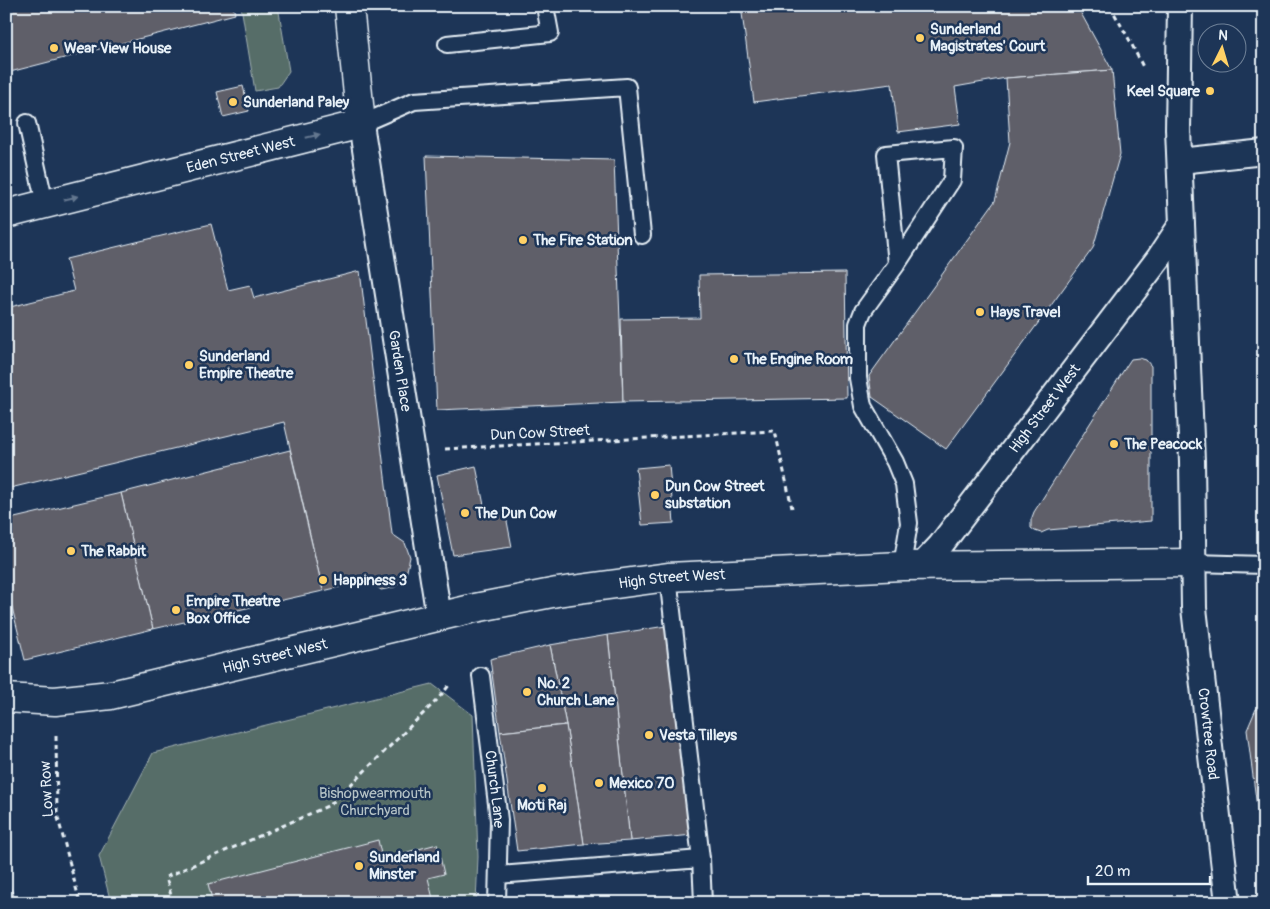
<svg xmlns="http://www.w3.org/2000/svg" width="1270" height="909" font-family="Pangolin,sans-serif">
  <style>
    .green { fill: #576d68; stroke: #a0afb0 }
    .building { fill: #5f5e69; stroke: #e8f1f8 }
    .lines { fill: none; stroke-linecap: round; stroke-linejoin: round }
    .service-casing { stroke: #e8f1f8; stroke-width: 20 }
    .pedestrian-casing { stroke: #e8f1f8; stroke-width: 28 }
    .minor-casing { stroke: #e8f1f8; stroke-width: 31 }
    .tertiary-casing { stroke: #e8f1f8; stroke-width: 31 }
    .path { stroke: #e8f1f8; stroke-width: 3; stroke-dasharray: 5 4; stroke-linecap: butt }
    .service { stroke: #1d3557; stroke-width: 16 }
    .pedestrian { stroke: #1d3557; stroke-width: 24 }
    .minor { stroke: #1d3557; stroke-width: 28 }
    .tertiary { stroke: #1d3557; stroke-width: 28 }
    .oneway { fill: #64778f }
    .poi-dot { fill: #ffd166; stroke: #1d3557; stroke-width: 2 }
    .labels { text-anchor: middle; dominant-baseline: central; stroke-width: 5; stroke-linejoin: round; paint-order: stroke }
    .poi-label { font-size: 15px; font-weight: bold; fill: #e8f1f8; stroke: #1d3557; text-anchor: start }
    .street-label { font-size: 15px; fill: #e8f1f8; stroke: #1d3557 }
    .park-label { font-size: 15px; fill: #b5c3c6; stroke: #1d3557 }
  </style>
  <rect width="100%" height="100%" fill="#1d3557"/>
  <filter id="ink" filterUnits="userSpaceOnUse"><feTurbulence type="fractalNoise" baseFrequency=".02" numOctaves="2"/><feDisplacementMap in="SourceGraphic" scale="10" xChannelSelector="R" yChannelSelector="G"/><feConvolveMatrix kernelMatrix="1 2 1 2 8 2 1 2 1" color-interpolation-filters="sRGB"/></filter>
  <g filter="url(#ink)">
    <!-- green -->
    <g class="green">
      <polygon points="241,6 278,6 289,71 278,87 255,91"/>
      <polygon points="432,684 473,715 478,857 476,903 111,903 99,856 153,753"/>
    </g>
    <!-- building -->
    <g class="building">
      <polygon points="6,6 233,6 235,14 6,73"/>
      <polygon points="741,6 1077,6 1112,70 1006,78 955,87 960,124 898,132 892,84 754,102"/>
      <polygon points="1112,70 1120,154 1093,248 946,449 872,397 869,376 995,201 1010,142 1006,78"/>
      <polygon points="243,86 249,111 223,117 217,92"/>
      <polygon points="426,156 614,160 623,402 437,410"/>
      <polygon points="211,224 228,290 250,285 254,298 360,271 392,534 405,543 410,557 406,575 395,587 381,590 369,580 323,591 284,422 6,489 6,308 74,291 66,259"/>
      <polygon points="845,273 847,398 623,402 621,319 700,318 699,275"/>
      <polygon points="1139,358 1146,360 1151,366 1151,521 1048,530 1041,533 1035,531 1031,528 1031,520 1034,512 1127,365 1131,359"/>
      <polygon points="290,450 323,591 153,629 121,493"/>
      <polygon points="669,465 674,523 642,525 636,468"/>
      <polygon points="476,466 486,515 505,511 512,547 453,555 437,475"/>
      <polygon points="121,493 153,629 25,660 6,583 6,520"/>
      <polygon points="666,626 693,835 630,841 608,635"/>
      <polygon points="608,635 630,841 584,844 566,725 550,645"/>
      <polygon points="550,645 566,725 500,732 490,659"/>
      <polygon points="1264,708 1264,861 1247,730 1256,709"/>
      <polygon points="566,725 584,844 517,851 500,732"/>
      <polygon points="378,840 382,859 437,844 444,874 428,878 434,903 213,903 208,884"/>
      <polygon points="6,877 17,903 6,903"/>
    </g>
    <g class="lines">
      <!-- service casing -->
      <g class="service-casing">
        <g id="service">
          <polyline points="447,44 550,33 545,6"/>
          <polyline points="27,123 45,204"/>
          <polyline points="361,124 414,101 627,87 642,235"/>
          <polyline points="897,264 886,154 954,148 952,180 897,264 863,311 858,324 858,378 863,406 895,462 904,484 909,523 902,566"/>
          <polyline points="1194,563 1264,565"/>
          <polyline points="668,577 701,859"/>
          <path id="s1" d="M 481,676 L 499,820 L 497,903"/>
          <polyline points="498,875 701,859 703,903"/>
        </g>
      </g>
      <!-- pedestrian casing -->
      <g class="pedestrian-casing">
        <g id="pedestrian">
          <path id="s2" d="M 1180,6 L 1178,129 L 1192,461 L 1194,608 L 1228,903"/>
          <path id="s3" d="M 361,124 L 439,617"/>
          <polyline points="1180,161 1264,152"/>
          <path id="s4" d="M 922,565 L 940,546 L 1159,258 L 1181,225"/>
        </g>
      </g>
      <!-- minor casing -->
      <g class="minor-casing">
        <g id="minor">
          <path id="s5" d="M 6,214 L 361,124 L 349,6"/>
        </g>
      </g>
      <!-- tertiary casing -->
      <g class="tertiary-casing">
        <g id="tertiary">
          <path id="s6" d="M 6,698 L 55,701 L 111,695 L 475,608 L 557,592 L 668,577 L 902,566 L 1194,563"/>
        </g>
      </g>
      <!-- path -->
      <g class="path">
        <polyline points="1110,6 1130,41 1144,69"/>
        <polyline points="445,449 775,431 792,508"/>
        <polyline points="56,736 57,814 80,903"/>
        <polyline points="173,903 166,877 330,805 437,700 451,683"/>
      </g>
      <!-- service -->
      <use href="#service" class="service"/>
      <!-- pedestrian -->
      <use href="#pedestrian" class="pedestrian"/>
      <!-- minor -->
      <use href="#minor" class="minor"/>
      <!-- tertiary -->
      <use href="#tertiary" class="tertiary"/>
    </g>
    <!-- one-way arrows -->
    <defs><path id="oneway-solid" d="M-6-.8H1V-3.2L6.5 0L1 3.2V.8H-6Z" transform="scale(1.25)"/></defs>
    <g class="oneway">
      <use href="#oneway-solid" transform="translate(313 136) rotate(-14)"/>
      <use href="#oneway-solid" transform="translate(71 198) rotate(-14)"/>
    </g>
  </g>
  <!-- markers -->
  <g class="poi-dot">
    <circle cx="920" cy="38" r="5"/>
    <circle cx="54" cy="48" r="5"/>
    <circle cx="1210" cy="91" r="5"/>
    <circle cx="233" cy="102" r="5"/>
    <circle cx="523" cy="240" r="5"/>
    <circle cx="980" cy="312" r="5"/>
    <circle cx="734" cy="359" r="5"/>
    <circle cx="189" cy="365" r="5"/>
    <circle cx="1114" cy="444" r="5"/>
    <circle cx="655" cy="495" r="5"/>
    <circle cx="465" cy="513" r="5"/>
    <circle cx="71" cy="551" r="5"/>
    <circle cx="323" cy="580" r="5"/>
    <circle cx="176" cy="610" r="5"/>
    <circle cx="527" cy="692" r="5"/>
    <circle cx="649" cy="735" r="5"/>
    <circle cx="599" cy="783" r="5"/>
    <circle cx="542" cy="788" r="5"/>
    <circle cx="359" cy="866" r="5"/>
  </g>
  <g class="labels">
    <!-- poi labels -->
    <g class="poi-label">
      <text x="930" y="29">Sunderland<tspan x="930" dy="17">Magistrates' Court</tspan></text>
      <text x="64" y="48">Wear View House</text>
      <text x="1200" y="91" text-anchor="end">Keel Square</text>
      <text x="243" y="102">Sunderland Paley</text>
      <text x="533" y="240">The Fire Station</text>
      <text x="990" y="312">Hays Travel</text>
      <text x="199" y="356">Sunderland<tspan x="199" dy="17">Empire Theatre</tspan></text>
      <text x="744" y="359">The Engine Room</text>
      <text x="1124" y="444">The Peacock</text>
      <text x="665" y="486">Dun Cow Street<tspan x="665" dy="17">substation</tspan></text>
      <text x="475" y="513">The Dun Cow</text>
      <text x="81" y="551">The Rabbit</text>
      <text x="333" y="580">Happiness 3</text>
      <text x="186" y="601">Empire Theatre<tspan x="186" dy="17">Box Office</tspan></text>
      <text x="537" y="683">No. 2<tspan x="537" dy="17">Church Lane</tspan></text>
      <text x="659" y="735">Vesta Tilleys</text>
      <text x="609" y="783">Mexico 70</text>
      <text x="542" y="805" text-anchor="middle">Moti Raj</text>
      <text x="369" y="857">Sunderland<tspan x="369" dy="17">Minster</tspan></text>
    </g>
    <!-- street labels -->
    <g class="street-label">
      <text stroke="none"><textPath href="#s5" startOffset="242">Eden Street West</textPath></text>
      <text stroke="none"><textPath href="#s3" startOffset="250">Garden Place</textPath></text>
      <text stroke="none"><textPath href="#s4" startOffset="199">High Street West</textPath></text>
      <text transform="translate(540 433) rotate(-3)">Dun Cow Street</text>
      <text stroke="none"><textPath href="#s6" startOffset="679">High Street West</textPath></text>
      <text stroke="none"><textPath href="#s6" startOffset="274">High Street West</textPath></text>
      <text stroke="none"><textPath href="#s2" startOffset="729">Crowtree Road</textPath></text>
      <text transform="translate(47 789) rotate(-93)">Low Row</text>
      <text stroke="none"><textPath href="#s1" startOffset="114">Church Lane</textPath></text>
    </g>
    <!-- park labels -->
    <g class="park-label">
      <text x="375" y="793">Bishopwearmouth<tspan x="375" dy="17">Churchyard</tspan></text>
    </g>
  </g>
  <!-- margin -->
  <rect width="1270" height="909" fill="none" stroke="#1d3557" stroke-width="25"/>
  <rect x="12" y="12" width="1245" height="884" fill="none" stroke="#e8f1f8" stroke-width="2" filter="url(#ink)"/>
  <!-- north arrow -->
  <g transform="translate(1222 48) rotate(5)"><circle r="24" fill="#1d3557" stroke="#6e8097"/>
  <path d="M0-4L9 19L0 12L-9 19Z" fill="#ffd166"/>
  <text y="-8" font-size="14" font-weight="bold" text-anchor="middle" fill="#e8f1f8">N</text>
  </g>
  <!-- scale -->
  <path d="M1088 876v8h122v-8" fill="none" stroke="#e8f1f8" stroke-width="2.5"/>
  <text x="1095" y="876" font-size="15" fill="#e8f1f8" stroke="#1d3557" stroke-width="4" paint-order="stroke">20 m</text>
</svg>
